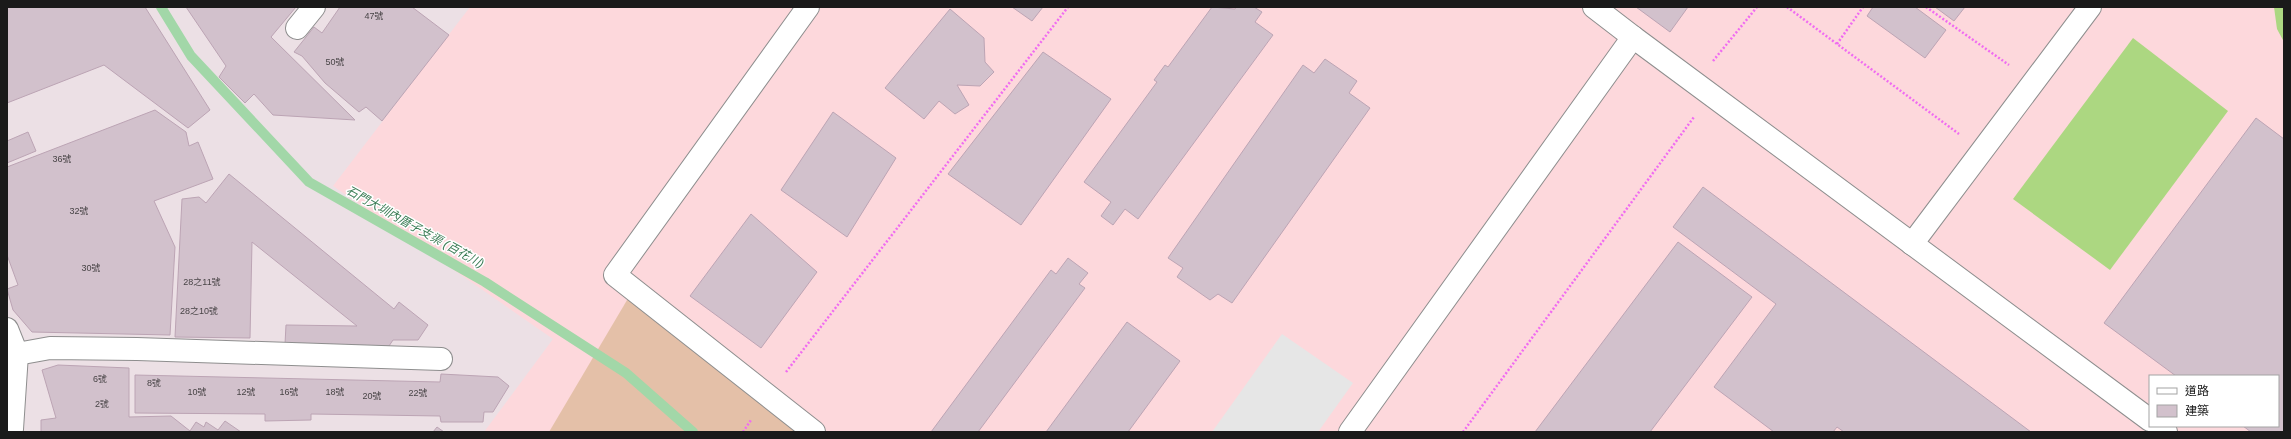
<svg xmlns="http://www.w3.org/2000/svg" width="2291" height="439" font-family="Arial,'Noto Sans TC',sans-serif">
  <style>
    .education { fill: #fdd8dc; fill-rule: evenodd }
    .grass { fill: #e4c0a8 }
    .pitch { fill: #acd781 }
    .parking { fill: #e6e6e6 }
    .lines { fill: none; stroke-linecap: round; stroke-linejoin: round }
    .stream { stroke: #a2d7a8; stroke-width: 10 }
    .building { fill: #d2c1cc; stroke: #bca4b4 }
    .minor-casing { stroke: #8e8e8e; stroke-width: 24 }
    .path { stroke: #f06cf1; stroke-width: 2.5; stroke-dasharray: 2 2; stroke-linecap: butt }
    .minor { stroke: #fff; stroke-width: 22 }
    .labels { text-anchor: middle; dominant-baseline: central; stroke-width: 3; stroke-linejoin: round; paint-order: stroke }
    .number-label { font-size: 9px; fill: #484446 }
    .water-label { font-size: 12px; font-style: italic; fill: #3e7e58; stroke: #fff }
  </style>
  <rect width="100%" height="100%" fill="#ece0e5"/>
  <!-- education -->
  <path class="education" d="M 470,7 L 2284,7 L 2284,432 L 484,432 L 553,339 L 333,186 ZM 2150,376 L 2278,376 L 2278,426 L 2150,426 Z"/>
  <!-- grass -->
  <polygon class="grass" points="633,290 817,432 549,432"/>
  <!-- pitch -->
  <g class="pitch">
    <polygon points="2274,7 2284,7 2284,42 2277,29"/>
    <polygon points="2133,38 2228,111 2110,270 2013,199"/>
  </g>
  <!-- parking -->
  <polygon class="parking" points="1282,334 1353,383 1318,432 1212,432"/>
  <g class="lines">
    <!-- stream -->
    <polyline class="stream" points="161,7 191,56 309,182 485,282 626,373 693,432"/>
  </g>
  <!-- building -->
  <g class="building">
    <polygon points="7,7 145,7 210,110 188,128 104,65 7,103"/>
    <polygon points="186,7 296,7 271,37 355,120 273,115 254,94 245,103 219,77 226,66"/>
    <polygon points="340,7 412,7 449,35 382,121 366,107 359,112 325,83 302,56 294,52 314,27 322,33"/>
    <polygon points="1012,7 1043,7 1032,21"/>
    <polygon points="1212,7 1235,9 1236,7 1254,7 1262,12 1255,22 1273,35 1138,219 1125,209 1113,225 1101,216 1111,202 1084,182 1157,82 1154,80 1165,65 1168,67"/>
    <polygon points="1636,7 1688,7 1670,32"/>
    <polygon points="1873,7 1915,7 1946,30 1925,58 1867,16"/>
    <polygon points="1935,7 1965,7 1954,21"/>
    <polygon points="950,9 984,38 985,62 994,72 980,86 957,85 969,105 955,114 939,101 924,119 885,88"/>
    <polygon points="1043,52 1111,99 1021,225 948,174"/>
    <polygon points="1325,59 1357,81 1349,93 1370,108 1232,303 1218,294 1210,300 1177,277 1183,268 1168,258 1303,65 1314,73"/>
    <polygon points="155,110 186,132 189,146 198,142 213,179 154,201 175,247 170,335 32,332 13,310 7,289 18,285 7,255 7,167"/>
    <polygon points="833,112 896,158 847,237 781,190"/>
    <polygon points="2256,118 2284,139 2284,432 2251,432 2243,426 2278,426 2278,376 2176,376 2104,323"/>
    <polygon points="28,132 36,151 7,163 7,141"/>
    <polygon points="229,174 394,309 399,302 428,325 418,340 393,340 389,346 285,344 286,325 357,326 252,242 250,338 175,337 182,199 199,197 206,203"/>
    <polygon points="1703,187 2031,432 1844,432 1837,427 1833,432 1774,432 1714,387 1776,304 1673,227"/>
    <polygon points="751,214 817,272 761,348 690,296"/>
    <polygon points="1678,242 1752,297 1650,432 1535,432"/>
    <polygon points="1068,258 1088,273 1079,284 1085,288 978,432 931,432 1051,270 1056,274"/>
    <polygon points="1127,322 1180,361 1128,432 1046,432"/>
    <polygon points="58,365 129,368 129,417 171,416 190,431 196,422 204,427 206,422 218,430 225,421 241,432 41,432 41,420 56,418 42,370"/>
    <polygon points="441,374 498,377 509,386 493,412 484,412 483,422 441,422 440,416 311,414 311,420 265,421 265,414 135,413 135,375 440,382"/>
    <polygon points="437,427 444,432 433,432"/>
  </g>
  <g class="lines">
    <!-- minor casing -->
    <g class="minor-casing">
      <g id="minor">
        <polyline points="808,7 615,275 814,432"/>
        <polyline points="1594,7 1633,37"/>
        <polyline points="297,28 314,7"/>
        <polyline points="1912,244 2090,7"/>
        <polyline points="7,329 17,354 12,429"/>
        <polyline points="17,354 50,348 137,349 441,359"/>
        <polyline points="2158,426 2166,432"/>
        <polyline points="1350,432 1633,37 2150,420"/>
      </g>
    </g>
    <!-- path -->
    <g class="path">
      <polyline points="1787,7 1959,134"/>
      <polyline points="1926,7 2009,65"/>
      <polyline points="1837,44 1863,7"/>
      <polyline points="1713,61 1757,7"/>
      <polyline points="786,372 1068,7"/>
      <polyline points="743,432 751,420"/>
      <polyline points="1463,432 1694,117"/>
    </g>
    <!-- minor -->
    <use href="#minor" class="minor"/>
  </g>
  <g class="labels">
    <!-- number labels -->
    <g class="number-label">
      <text x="374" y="16">47號</text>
      <text x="335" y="62">50號</text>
      <text x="62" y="159">36號</text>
      <text x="79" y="211">32號</text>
      <text x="91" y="268">30號</text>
      <text x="202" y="282">28之11號</text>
      <text x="199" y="311">28之10號</text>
      <text x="100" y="379">6號</text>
      <text x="154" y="383">8號</text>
      <text x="197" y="392">10號</text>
      <text x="246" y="392">12號</text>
      <text x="289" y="392">16號</text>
      <text x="335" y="392">18號</text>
      <text x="418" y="393">22號</text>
      <text x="372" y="396">20號</text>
      <text x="102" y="404">2號</text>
    </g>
    <!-- water labels -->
    <g class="water-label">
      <text transform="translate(415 227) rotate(29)">石門大圳內厝子支渠 (百花川)</text>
    </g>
  </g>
  <!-- border -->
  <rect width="2291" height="439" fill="none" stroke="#1a1a1a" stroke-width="16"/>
  <!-- legend -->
  <rect x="2149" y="375" width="130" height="52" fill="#ffffff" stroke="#a3a3a3"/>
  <rect x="2157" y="388" width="20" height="6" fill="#ffffff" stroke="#a3a3a3"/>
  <text x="2185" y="395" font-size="12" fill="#1a1a1a">道路</text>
  <rect x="2157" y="405" width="20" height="12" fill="#d2c1cc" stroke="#a3a3a3"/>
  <text x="2185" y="415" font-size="12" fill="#1a1a1a">建築</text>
</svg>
